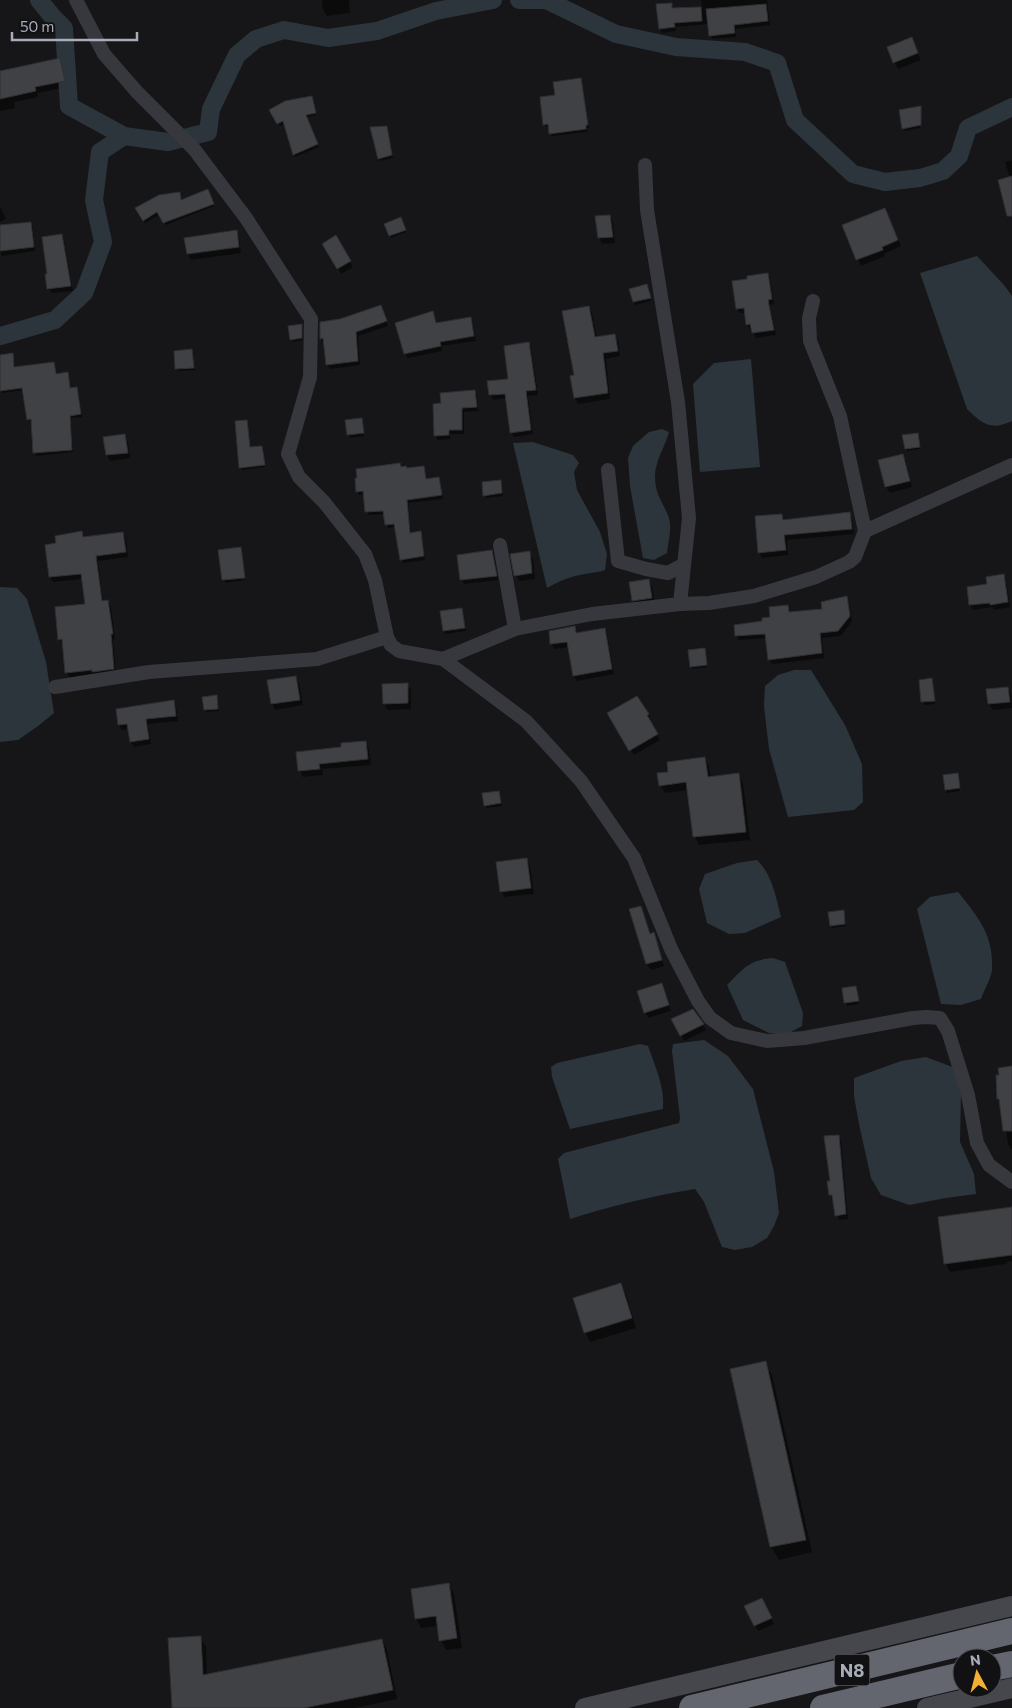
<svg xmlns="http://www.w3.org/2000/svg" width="1012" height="1708" font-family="Commissioner,sans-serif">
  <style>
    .water { fill: #2c353c }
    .shadow { fill: #0007 }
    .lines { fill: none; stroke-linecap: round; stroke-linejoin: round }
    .canal { stroke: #2c353c; stroke-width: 18 }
    .building { fill: #404145; stroke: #303034 }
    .street { stroke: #37383d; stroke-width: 14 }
    .secondary { stroke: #45474d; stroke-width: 20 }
    .highway { stroke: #63666e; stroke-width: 26 }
    .labels { text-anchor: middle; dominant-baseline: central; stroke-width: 4; stroke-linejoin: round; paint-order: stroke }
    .shield { fill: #111113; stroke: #7b7e86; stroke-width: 1 }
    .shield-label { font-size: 18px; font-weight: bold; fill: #a8adb8 }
  </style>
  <rect width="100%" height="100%" fill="#161618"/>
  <!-- water -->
  <g class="water">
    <path d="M 977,256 L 1004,285 L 1012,296 L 1012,421 C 990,431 983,424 967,409 L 920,273 Z"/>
    <polygon points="751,359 760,467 700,472 693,384 714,363"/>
    <path d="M 662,429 L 669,432 C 665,447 655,461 655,476 C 655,493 661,500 668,515 C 673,528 668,541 667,553 L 654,560 L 643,558 L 630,486 L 628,458 L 633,446 L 649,432 Z"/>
    <path d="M 533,442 L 573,455 L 579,463 L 574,472 L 577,490 L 600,532 L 607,554 L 605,570 C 597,573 593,572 585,574 C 571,576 559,581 547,588 L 513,443 Z"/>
    <polygon points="0,587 17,588 27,599 46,662 54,713 38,726 18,740 0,742"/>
    <polygon points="794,670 811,670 845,725 862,764 863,802 854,810 788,817 769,749 764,706 765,686 778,675"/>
    <path d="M 757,860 C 772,874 776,897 781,917 L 745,933 L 729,934 L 707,923 L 699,889 L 705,874 L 737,863 Z"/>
    <path d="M 958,892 C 978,917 994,935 992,970 C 991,979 984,990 981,999 L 961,1005 L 941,1004 L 917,909 L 930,897 Z"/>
    <path d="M 773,958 L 785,962 L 803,1013 L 802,1026 L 789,1033 L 769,1033 L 743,1020 L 727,985 C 744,968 749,960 773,958 Z"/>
    <path d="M 704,1040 L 728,1056 L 753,1089 L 774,1172 L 779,1213 L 774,1226 L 767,1238 L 752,1247 L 735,1250 L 722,1247 L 704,1202 L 695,1189 C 652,1196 611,1206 570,1219 L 558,1159 L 564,1153 L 679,1123 L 680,1118 L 672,1051 L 673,1044 Z"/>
    <path d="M 640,1044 L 648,1046 C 655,1066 665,1087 663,1109 L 570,1129 L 552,1077 L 551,1067 L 557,1063 Z"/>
    <polygon points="926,1057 955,1068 961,1094 960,1142 974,1174 976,1194 946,1198 909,1205 881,1195 871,1178 859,1124 854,1096 854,1078 901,1061"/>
  </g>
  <!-- shadow -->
  <g class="shadow">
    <polygon points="322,0 349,0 350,13 327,16 323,10"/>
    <polygon points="701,0 770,0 767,0 770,25 736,29 736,37 713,39 710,35 709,24 675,27 676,31 662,33 660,29 671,4 674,10 702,8"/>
    <polygon points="911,39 921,60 898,69 888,48"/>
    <polygon points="60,59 63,65 67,87 37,93 38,97 14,102 15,108 0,111 0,72"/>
    <polygon points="580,79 589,128 587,128 587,132 552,136 550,127 546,127 545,124 557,96"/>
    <polygon points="311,97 316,115 307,117 319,147 295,157 285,123 280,126 271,110"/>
    <polygon points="920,109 920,128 905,131 903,128"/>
    <polygon points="387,130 393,158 380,161 379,158"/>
    <polygon points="1012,160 1012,206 1010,178 1005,162"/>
    <polygon points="209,193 214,206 166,225 160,214 145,223 137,208 181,201"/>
    <polygon points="0,206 6,219 0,222"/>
    <polygon points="610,216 613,222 615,243 602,244 599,238 597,218"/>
    <polygon points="888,216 901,246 884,254 885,256 861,266 844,226"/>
    <polygon points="402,221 406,232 391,238 386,225"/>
    <polygon points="30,223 33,228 35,251 2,256 0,252 0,227"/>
    <polygon points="236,231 239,237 241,253 191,260 188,254"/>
    <polygon points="61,236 64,241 73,291 52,293 49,288"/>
    <polygon points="336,237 353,267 341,274 324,244"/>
    <polygon points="767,274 770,279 774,304 770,305 776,335 756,338 752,329 750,330 747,324 746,313 740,313 737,308 748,280"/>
    <polygon points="647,286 651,301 635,305 631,289"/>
    <polygon points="381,307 388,326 358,336 360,365 330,369 327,365 324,343 321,339 341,320"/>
    <polygon points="589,307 592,313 597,338 614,336 618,341 620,356 606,359 610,399 578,404 575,398 571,377 575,376"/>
    <polygon points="432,313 437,324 470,319 473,323 476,341 441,346 442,351 408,358 405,354"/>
    <polygon points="302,325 303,340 293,342 292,339"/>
    <polygon points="529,344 531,348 538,395 528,396 533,434 514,437 511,432 507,398 493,400 490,395 510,381"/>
    <polygon points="191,350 195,370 178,371 177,369"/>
    <polygon points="12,355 15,368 54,364 56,375 67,373 70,389 76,388 78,391 82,417 70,418 73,452 36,456 32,422 30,422 29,419 24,390 3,393 1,391 0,356"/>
    <polygon points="474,391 477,395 478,411 464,412 464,434 450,434 450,439 438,440 435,435 442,404"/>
    <polygon points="246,421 251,449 263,450 265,467 242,470 241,467"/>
    <polygon points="347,421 362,422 364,436 350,438"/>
    <polygon points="917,434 920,449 907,451 906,449"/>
    <polygon points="124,436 128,442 130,458 110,461 107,455"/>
    <polygon points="902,455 906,461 912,487 890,493 886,487"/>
    <polygon points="400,465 402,468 407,470 424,467 427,480 439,478 443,499 408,503 411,534 420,533 422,536 425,560 403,563 395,527 388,528 385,514 369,515 367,512 365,494 359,495 358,492"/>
    <polygon points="500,481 503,496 486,498 485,495"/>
    <polygon points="849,513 852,519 854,534 787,540 788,555 762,558 759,552 782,515 785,521"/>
    <polygon points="81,533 85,538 122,533 126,539 128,557 98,561 103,602 107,601 111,607 115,639 113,640 116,674 70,678 66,672 64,645 59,639 86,605 83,579 53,582 50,577 57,544"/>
    <polygon points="241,549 245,580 225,583 220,551"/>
    <polygon points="491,552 494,556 498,580 464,584 462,579"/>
    <polygon points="529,553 533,559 535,579 519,581 516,575"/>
    <polygon points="1003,576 1006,580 1010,607 994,610 993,607 973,610 970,605"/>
    <polygon points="648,580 652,586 655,604 636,606 633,600"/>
    <polygon points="846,598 849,603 852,621 841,636 822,638 824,658 772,664 770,659 767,638 739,640 736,635 772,618 787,606 790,613 823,610"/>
    <polygon points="461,610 466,631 445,634 441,612"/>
    <polygon points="574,628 578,634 604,629 607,634 614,674 577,681 574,676 569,647 554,649 552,644"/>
    <polygon points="705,650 707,667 692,669 691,666"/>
    <polygon points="296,677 299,683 303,705 275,710 272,704"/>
    <polygon points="932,679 935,704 924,705 920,681"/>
    <polygon points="407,684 411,690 411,709 388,710 384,704"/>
    <polygon points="1007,688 1011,694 1012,708 993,710 989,704 988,691"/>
    <polygon points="216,697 219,711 206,712 205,710"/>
    <polygon points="173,702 176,707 178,721 148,724 151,744 134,747 131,742 129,729 122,730 119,725"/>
    <polygon points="609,714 648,714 651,720 649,721 660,740 634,755"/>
    <polygon points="366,743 369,749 371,765 322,769 323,775 303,777 300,771 297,753 343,748"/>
    <polygon points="704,758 709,766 711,778 738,775 743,783 750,840 699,845 695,837 689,790 665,793 660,785 670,773"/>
    <polygon points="957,775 960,791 947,793 944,776"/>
    <polygon points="498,792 502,806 487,808 485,805"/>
    <polygon points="526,860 530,866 534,894 504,897 501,891"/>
    <polygon points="640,907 651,935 653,934 656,940 664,966 651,970 647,964 631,910"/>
    <polygon points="843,912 846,926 832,928 831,926"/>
    <polygon points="661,985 671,1011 648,1018 645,1012"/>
    <polygon points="856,988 859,1004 847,1006 843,989"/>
    <polygon points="703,1025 706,1030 684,1041 681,1035"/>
    <polygon points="1012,1127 1012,1148 1011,1149 1008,1144 1006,1128"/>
    <polygon points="838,1136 841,1141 848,1219 839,1220 830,1194"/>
    <polygon points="1012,1208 1012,1261 1006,1262 1006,1264 950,1272 946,1264"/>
    <polygon points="621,1285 626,1294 636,1328 590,1342 585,1332"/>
    <polygon points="765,1363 772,1375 812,1552 779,1560 771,1547 732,1370"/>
    <polygon points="449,1585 454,1594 462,1648 446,1650 441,1640 438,1626 421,1628 416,1618"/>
    <polygon points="765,1605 774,1624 758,1631 755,1625"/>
    <polygon points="200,1637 206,1647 207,1676 382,1640 387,1650 397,1699 355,1708 173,1708"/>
  </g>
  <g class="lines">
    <!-- canal -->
    <g class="canal">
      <polyline points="39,0 52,16 64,28 69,106 124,136 168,142 208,132 211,109 237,55 256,39 284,30 328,38 377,31 436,11 493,0"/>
      <polyline points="519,0 546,0 616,34 676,47 745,52 777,63 795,120 853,174 885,182 920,178 943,171 959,156 968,128 1012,107"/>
      <polyline points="0,336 55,320 84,293 103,242 94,200 100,152 124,136"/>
    </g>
  </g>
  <!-- building -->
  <g class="building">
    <polygon points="672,3 672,8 701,7 702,21 674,23 675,27 659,29 656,4"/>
    <polygon points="766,4 768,21 734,25 735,33 709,36 706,9"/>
    <polygon points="912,37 918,53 893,63 887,47"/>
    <polygon points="60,58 65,81 35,87 36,91 0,99 0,71"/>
    <polygon points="581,78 588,125 586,125 586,129 549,134 548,124 543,125 540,97 555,95 553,82"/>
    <polygon points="312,96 316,113 306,115 318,144 293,155 283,121 277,124 269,110 285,101"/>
    <polygon points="921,106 921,125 902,129 899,110"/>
    <polygon points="387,126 392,155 378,159 370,127"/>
    <polygon points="1012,176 1012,216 1007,216 998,180"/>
    <polygon points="208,189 214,204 163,223 157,212 143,221 135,208 159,195 180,192 181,200"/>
    <polygon points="885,208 898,240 882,247 883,250 856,260 842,225"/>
    <polygon points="610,215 613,237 598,238 595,216"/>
    <polygon points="401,217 406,230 389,236 384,224"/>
    <polygon points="31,222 34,247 0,251 0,225"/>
    <polygon points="237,230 239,247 187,254 184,238"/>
    <polygon points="62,234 71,286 47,289 45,274 47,274 42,237"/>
    <polygon points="336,235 351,261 337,269 322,244"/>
    <polygon points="768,273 772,299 768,300 774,330 752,333 750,324 746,325 744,308 736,309 732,281 747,279 747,276"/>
    <polygon points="647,284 651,298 633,302 629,289"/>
    <polygon points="381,305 387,321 356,332 358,361 326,365 323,338 320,339 320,322 340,319"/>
    <polygon points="589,306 595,337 615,334 618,351 603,353 608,393 574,398 570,376 574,375 562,311"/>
    <polygon points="433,311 436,323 471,317 474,336 440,342 441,346 404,354 395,323"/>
    <polygon points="302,324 302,338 290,340 288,326"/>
    <polygon points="529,342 536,390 526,391 531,430 510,433 505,394 489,395 487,381 508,379 504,346"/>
    <polygon points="192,349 194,368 175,369 174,351"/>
    <polygon points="13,353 14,367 54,362 56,374 68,372 70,388 77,387 81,414 70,416 72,450 33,453 31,419 27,420 22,388 0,391 0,355"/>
    <polygon points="475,390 477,407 462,408 462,430 449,430 449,435 434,436 433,404 441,403 440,393"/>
    <polygon points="362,418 364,433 347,435 345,420"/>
    <polygon points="247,420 250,447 262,446 265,465 239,468 235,421"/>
    <polygon points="918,433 920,447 905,449 902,435"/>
    <polygon points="125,434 128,453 106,455 103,437"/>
    <polygon points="903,454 910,481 885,487 878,460"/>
    <polygon points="400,463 401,467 406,466 407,468 424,466 426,479 439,477 442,495 407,500 410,533 421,531 424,556 400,560 394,524 385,525 383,511 365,512 363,491 356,492 355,478 357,478 356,469"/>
    <polygon points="501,480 502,493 483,496 482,482"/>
    <polygon points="850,512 852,529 784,535 786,550 758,553 755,516 782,514 783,520"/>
    <polygon points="82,531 83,537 123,532 126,552 96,556 102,601 108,600 113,634 111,634 114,669 92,672 92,670 65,673 62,639 58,640 55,607 85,604 81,574 49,577 45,545 56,543 55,536"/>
    <polygon points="241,547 245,578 222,580 218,550"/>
    <polygon points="492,550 497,576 460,580 457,555"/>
    <polygon points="530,551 532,573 514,576 510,554"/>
    <polygon points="1004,574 1008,602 990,605 990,603 969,605 967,587 987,584 986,577"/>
    <polygon points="649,579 652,598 632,601 629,582"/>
    <polygon points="847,596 850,616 838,631 820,633 822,653 768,660 765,634 735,636 734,625 762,621 762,618 770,617 769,607 788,605 789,612 822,609 821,602"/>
    <polygon points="462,608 465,628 443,631 440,611"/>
    <polygon points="575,626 576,633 605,628 612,669 573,676 567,642 550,644 549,631"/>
    <polygon points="705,648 707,665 690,667 688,650"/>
    <polygon points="296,676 300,700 271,704 267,680"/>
    <polygon points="932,678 935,701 921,702 919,680"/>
    <polygon points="408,683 408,703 383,704 382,684"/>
    <polygon points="1008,687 1010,702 988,704 986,689"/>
    <polygon points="217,695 218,709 204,710 202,697"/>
    <polygon points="637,696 649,714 647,715 658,734 629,751 607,713"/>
    <polygon points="174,700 176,716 146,719 149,739 130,742 127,724 118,725 116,709"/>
    <polygon points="366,741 368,759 319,764 320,769 298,771 296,752 341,747 341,743"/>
    <polygon points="705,757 708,777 739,773 746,832 693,837 686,782 659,786 657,773 668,772 667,762"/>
    <polygon points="958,773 960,788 945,790 943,775"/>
    <polygon points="499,791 501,803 484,806 482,793"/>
    <polygon points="527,858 531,888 500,892 496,862"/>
    <polygon points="641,906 650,934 654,932 662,960 646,964 629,909"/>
    <polygon points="844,910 845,924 830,926 828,912"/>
    <polygon points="662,983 669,1005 644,1013 637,991"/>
    <polygon points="856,986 859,1001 844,1003 842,988"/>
    <polygon points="693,1009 704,1024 680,1036 671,1019"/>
    <polygon points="1012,1066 1012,1131 1003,1131 999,1099 997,1099 996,1075 999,1075 998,1068"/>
    <polygon points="839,1135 846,1214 835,1216 832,1195 829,1195 827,1181 830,1181 824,1136"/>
    <polygon points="1012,1207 1012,1255 944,1264 938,1217"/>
    <polygon points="621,1283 632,1318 584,1333 573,1298"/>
    <polygon points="766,1361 806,1540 770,1547 730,1369"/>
    <polygon points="449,1583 457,1638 439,1641 436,1616 415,1619 411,1589"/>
    <polygon points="762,1598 772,1618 754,1626 744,1606"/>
    <polygon points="201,1636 203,1675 382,1639 393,1690 304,1708 172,1708 168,1638"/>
  </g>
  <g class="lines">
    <!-- street -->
    <g class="street">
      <polyline points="76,0 104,54 137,92 194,149 246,218 311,319 310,377 288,454 299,477 324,502 365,554 375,580 387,637 391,645 399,651 443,659 526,721 581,781 634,858 671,949 698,1001 710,1018 731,1033 767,1041 804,1038 913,1018 926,1017 940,1018 948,1031 968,1095 977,1143 989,1165 1012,1182"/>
      <polyline points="645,165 647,210 678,402 689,518 680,604"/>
      <polyline points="608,470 618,561 646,569 668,573 683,565"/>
      <polyline points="865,531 1012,465"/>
      <polyline points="500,545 515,629"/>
      <polyline points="443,659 515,629 592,614 680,604 709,603 754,596 816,577 849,562 855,557 865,531 840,416 810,341 809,318 813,301"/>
      <polyline points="55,687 149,672 317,659 387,637"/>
    </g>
    <!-- secondary -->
    <g class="secondary">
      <polyline points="585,1708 1012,1606"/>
      <polyline points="927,1708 1012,1688"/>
    </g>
    <!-- highway -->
    <g class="highway">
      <polyline points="992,1668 1012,1664"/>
      <polyline points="692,1708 1012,1631"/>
      <polyline points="823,1708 962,1675"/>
    </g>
  </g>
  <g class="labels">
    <!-- shield labels -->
    <rect class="shield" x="834.5" y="1654.5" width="35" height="31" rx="4"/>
    <g class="shield-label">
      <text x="852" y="1670">N8</text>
    </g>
  </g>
  <!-- north arrow -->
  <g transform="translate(977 1673) rotate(353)"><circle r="24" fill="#111113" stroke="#4d4f55"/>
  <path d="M0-4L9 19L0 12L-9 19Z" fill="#f2b134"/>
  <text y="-8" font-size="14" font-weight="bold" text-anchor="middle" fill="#a8adb8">N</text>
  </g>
  <!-- scale -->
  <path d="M12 32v8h125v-8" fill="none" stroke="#a8adb8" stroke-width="2.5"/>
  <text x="20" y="32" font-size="15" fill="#a8adb8" stroke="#111113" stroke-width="4" paint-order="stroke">50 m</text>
</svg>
